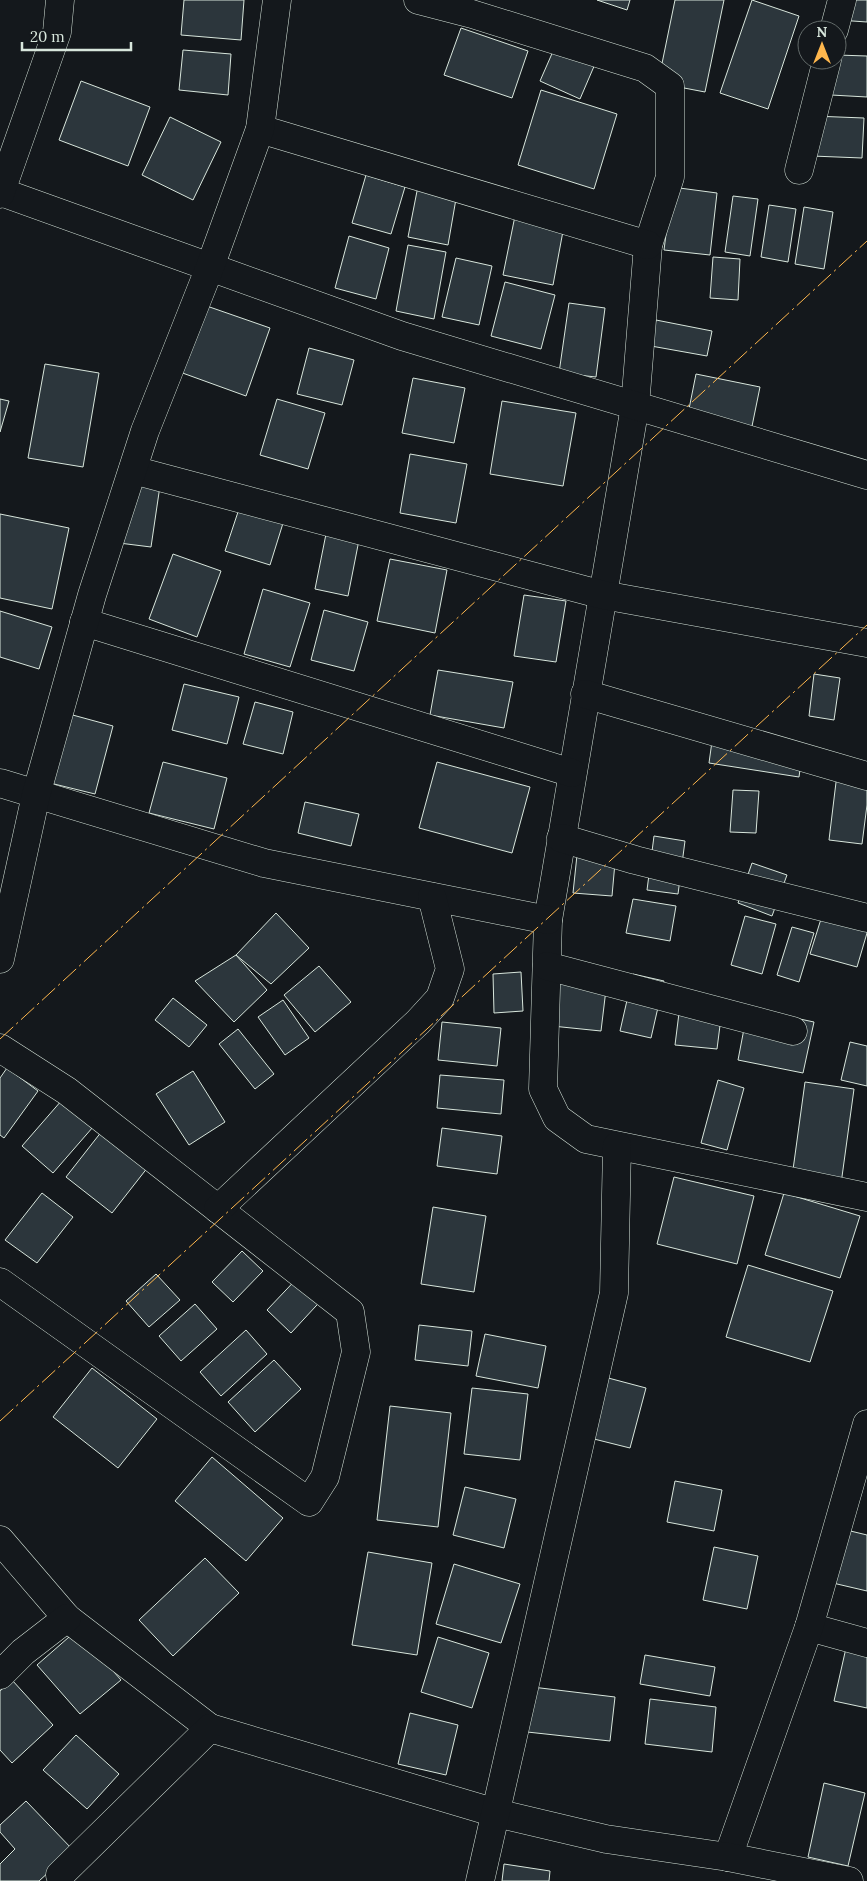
<svg xmlns="http://www.w3.org/2000/svg" width="867" height="1881" font-family="Lora,serif">
  <style>
    .building { fill: #2c363c; stroke: #d8e6dc }
    .lines { fill: none; stroke-linecap: round; stroke-linejoin: round }
    .minor-casing { stroke: #d8e6dc; stroke-width: 29 }
    .tertiary-casing { stroke: #d8e6dc; stroke-width: 29 }
    .minor { stroke: #14181c; stroke-width: 28 }
    .tertiary { stroke: #14181c; stroke-width: 28 }
    .power { stroke: #ffb74d; stroke-width: 1; stroke-dasharray: 18 4 2.5 4; stroke-linecap: butt }
  </style>
  <rect width="100%" height="100%" fill="#14181c"/>
  <!-- building -->
  <g class="building">
    <polygon points="184,0 244,0 241,40 181,35"/>
    <polygon points="597,0 630,0 627,10"/>
    <polygon points="675,0 724,0 705,92 658,83"/>
    <polygon points="752,0 799,16 768,109 720,93"/>
    <polygon points="839,0 867,0 867,22 838,20"/>
    <polygon points="461,28 528,51 512,98 444,75"/>
    <polygon points="561,33 601,50 580,99 540,81"/>
    <polygon points="183,50 231,54 228,95 179,90"/>
    <polygon points="837,55 867,56 867,97 831,95"/>
    <polygon points="81,81 150,107 128,166 59,140"/>
    <polygon points="541,90 617,114 594,189 518,165"/>
    <polygon points="813,116 864,118 862,158 812,156"/>
    <polygon points="170,117 221,142 193,200 142,175"/>
    <polygon points="366,175 405,187 391,234 352,223"/>
    <polygon points="418,186 457,193 448,245 408,237"/>
    <polygon points="672,187 717,193 710,255 664,250"/>
    <polygon points="733,196 758,199 750,256 725,252"/>
    <polygon points="769,205 796,209 788,262 761,257"/>
    <polygon points="517,206 566,215 553,285 503,275"/>
    <polygon points="804,207 833,212 824,269 795,264"/>
    <polygon points="349,236 389,248 376,299 335,288"/>
    <polygon points="408,245 446,252 434,319 396,311"/>
    <polygon points="713,257 740,259 738,300 710,298"/>
    <polygon points="456,258 492,266 479,325 442,317"/>
    <polygon points="505,282 555,295 541,349 491,336"/>
    <polygon points="569,303 605,308 596,377 559,373"/>
    <polygon points="201,304 270,328 246,396 177,371"/>
    <polygon points="656,320 712,331 707,356 651,346"/>
    <polygon points="309,348 354,360 342,405 297,394"/>
    <polygon points="45,364 99,373 83,467 28,458"/>
    <polygon points="696,374 760,387 750,436 686,424"/>
    <polygon points="413,378 465,388 454,443 402,433"/>
    <polygon points="0,399 9,401 0,432"/>
    <polygon points="277,399 325,413 308,469 260,455"/>
    <polygon points="502,401 576,413 563,486 490,474"/>
    <polygon points="410,454 467,464 456,523 400,513"/>
    <polygon points="129,475 161,479 151,547 119,543"/>
    <polygon points="240,506 284,520 270,565 225,551"/>
    <polygon points="0,514 69,528 52,609 0,598"/>
    <polygon points="326,534 359,540 348,596 315,589"/>
    <polygon points="173,554 221,571 197,637 149,619"/>
    <polygon points="390,559 447,570 435,633 377,621"/>
    <polygon points="263,589 310,603 290,667 244,654"/>
    <polygon points="524,595 566,601 556,662 514,656"/>
    <polygon points="324,610 368,622 354,671 311,660"/>
    <polygon points="0,611 52,627 39,669 0,657"/>
    <polygon points="438,670 513,682 504,728 430,715"/>
    <polygon points="814,674 840,678 834,720 809,716"/>
    <polygon points="184,684 239,697 227,744 172,730"/>
    <polygon points="255,702 293,712 283,754 243,744"/>
    <polygon points="69,714 113,726 95,794 50,783"/>
    <polygon points="713,734 803,748 799,777 709,763"/>
    <polygon points="163,762 227,778 214,829 149,813"/>
    <polygon points="437,762 530,787 512,853 419,828"/>
    <polygon points="837,774 867,778 867,805 862,844 829,840"/>
    <polygon points="733,790 759,791 756,833 730,832"/>
    <polygon points="305,802 359,814 351,846 298,833"/>
    <polygon points="579,836 617,840 612,896 573,893"/>
    <polygon points="654,836 685,841 678,894 647,890"/>
    <polygon points="752,863 787,875 772,916 738,903"/>
    <polygon points="633,899 676,906 670,941 626,933"/>
    <polygon points="826,903 867,915 867,933 857,967 810,954"/>
    <polygon points="276,913 309,948 271,984 236,955"/>
    <polygon points="745,916 776,924 762,974 731,965"/>
    <polygon points="792,927 814,933 799,982 777,975"/>
    <polygon points="236,955 267,990 234,1022 195,981"/>
    <polygon points="319,966 351,1002 315,1032 284,995"/>
    <polygon points="521,972 523,1011 494,1013 493,974"/>
    <polygon points="633,974 664,981 651,1038 620,1031"/>
    <polygon points="558,975 607,981 601,1031 552,1026"/>
    <polygon points="681,997 723,1002 717,1049 675,1045"/>
    <polygon points="173,998 207,1025 189,1047 155,1020"/>
    <polygon points="283,1000 309,1038 285,1055 258,1017"/>
    <polygon points="748,1008 814,1022 803,1073 738,1060"/>
    <polygon points="442,1022 501,1028 497,1066 438,1060"/>
    <polygon points="238,1029 274,1074 255,1089 219,1044"/>
    <polygon points="850,1042 867,1046 867,1086 841,1080"/>
    <polygon points="7,1068 38,1091 4,1138 0,1135 0,1078"/>
    <polygon points="193,1071 225,1122 189,1145 156,1094"/>
    <polygon points="440,1075 504,1080 501,1114 437,1108"/>
    <polygon points="718,1080 744,1088 727,1150 701,1143"/>
    <polygon points="805,1082 854,1089 841,1184 792,1177"/>
    <polygon points="62,1100 93,1127 53,1173 22,1146"/>
    <polygon points="442,1128 502,1136 497,1174 437,1166"/>
    <polygon points="102,1131 148,1167 112,1213 66,1177"/>
    <polygon points="674,1177 754,1196 737,1264 657,1244"/>
    <polygon points="42,1193 73,1217 37,1263 5,1240"/>
    <polygon points="784,1193 860,1216 840,1278 765,1255"/>
    <polygon points="433,1207 486,1216 474,1292 421,1284"/>
    <polygon points="242,1251 263,1271 233,1302 212,1282"/>
    <polygon points="748,1265 833,1291 810,1362 726,1337"/>
    <polygon points="304,1271 328,1293 291,1333 267,1310"/>
    <polygon points="156,1274 180,1300 149,1327 126,1301"/>
    <polygon points="195,1304 217,1329 181,1361 159,1336"/>
    <polygon points="419,1325 472,1331 468,1366 415,1360"/>
    <polygon points="246,1330 267,1354 221,1396 200,1372"/>
    <polygon points="485,1334 546,1346 538,1388 476,1376"/>
    <polygon points="274,1360 301,1389 255,1432 228,1402"/>
    <polygon points="92,1368 157,1419 118,1468 53,1417"/>
    <polygon points="597,1375 646,1388 630,1448 582,1436"/>
    <polygon points="472,1388 528,1394 520,1460 464,1454"/>
    <polygon points="390,1406 451,1413 438,1527 377,1520"/>
    <polygon points="212,1457 283,1518 246,1561 175,1501"/>
    <polygon points="675,1481 722,1490 714,1531 667,1522"/>
    <polygon points="465,1487 516,1499 504,1548 453,1535"/>
    <polygon points="834,1527 867,1535 867,1591 820,1580"/>
    <polygon points="714,1547 758,1556 747,1609 703,1600"/>
    <polygon points="368,1552 432,1563 417,1655 352,1645"/>
    <polygon points="205,1558 239,1593 173,1656 139,1620"/>
    <polygon points="454,1564 520,1584 501,1643 436,1624"/>
    <polygon points="77,1630 121,1680 80,1714 37,1665"/>
    <polygon points="438,1637 489,1653 472,1708 421,1692"/>
    <polygon points="846,1648 867,1653 867,1708 834,1701"/>
    <polygon points="645,1655 715,1667 710,1696 640,1684"/>
    <polygon points="12,1680 53,1725 12,1763 0,1750 0,1691"/>
    <polygon points="524,1686 615,1697 610,1741 518,1731"/>
    <polygon points="650,1699 716,1707 712,1752 645,1744"/>
    <polygon points="410,1713 458,1725 446,1775 398,1764"/>
    <polygon points="76,1735 119,1774 87,1809 43,1770"/>
    <polygon points="824,1783 865,1793 848,1866 808,1857"/>
    <polygon points="26,1801 73,1850 39,1881 0,1881 0,1864 15,1849 0,1832 0,1825"/>
    <polygon points="504,1864 550,1871 549,1881 502,1881"/>
  </g>
  <g class="lines">
    <!-- minor casing -->
    <g class="minor-casing">
      <g id="minor">
        <polyline points="418,0 472,14 645,68 670,86 670,177 648,245 635,406 548,920 543,1089 557,1118 586,1139 867,1197"/>
        <polyline points="834,30 842,0"/>
        <polyline points="260,129 648,245"/>
        <polyline points="799,170 827,60"/>
        <polyline points="1,192 402,336 867,475"/>
        <polyline points="133,470 603,595 867,643"/>
        <polyline points="84,622 572,773"/>
        <polyline points="585,694 867,776"/>
        <polyline points="0,783 264,863 548,920"/>
        <polyline points="561,838 635,860 867,918"/>
        <polyline points="0,959 36,795 92,595 145,431 210,267 260,129 277,0"/>
        <polyline points="547,966 793,1031"/>
        <polyline points="0,1048 67,1091 350,1312 356,1352 325,1477 309,1502 0,1282"/>
        <polyline points="218,1209 418,1022 440,998 450,969 432,897"/>
        <polyline points="0,1540 67,1618 210,1728"/>
        <polyline points="809,1627 867,1643"/>
        <polyline points="0,1675 23,1652 67,1618"/>
        <polyline points="728,1857 809,1627 867,1424"/>
        <polyline points="60,1875 210,1728 496,1813 606,1839 728,1857 849,1881"/>
        <polyline points="480,1881 614,1293 617,1146"/>
      </g>
    </g>
    <!-- tertiary casing -->
    <g class="tertiary-casing">
      <polyline id="tertiary" points="0,194 57,32 60,0"/>
    </g>
    <!-- minor -->
    <use href="#minor" class="minor"/>
    <!-- tertiary -->
    <use href="#tertiary" class="tertiary"/>
    <!-- power -->
    <g class="power">
      <polyline points="0,1039 867,241"/>
      <polyline points="0,1421 867,625"/>
    </g>
  </g>
  <!-- north arrow -->
  <g transform="translate(822 45)"><circle r="24" fill="#14181c" stroke="#626a69"/>
  <path d="M0-4L9 19L0 12L-9 19Z" fill="#ffb74d"/>
  <text y="-8" font-size="14" font-weight="bold" text-anchor="middle" fill="#d8e6dc">N</text>
  </g>
  <!-- scale -->
  <path d="M22 42v8h109v-8" fill="none" stroke="#d8e6dc" stroke-width="2.5"/>
  <text x="30" y="42" font-size="15" fill="#d8e6dc" stroke="#14181c" stroke-width="4" paint-order="stroke">20 m</text>
</svg>
